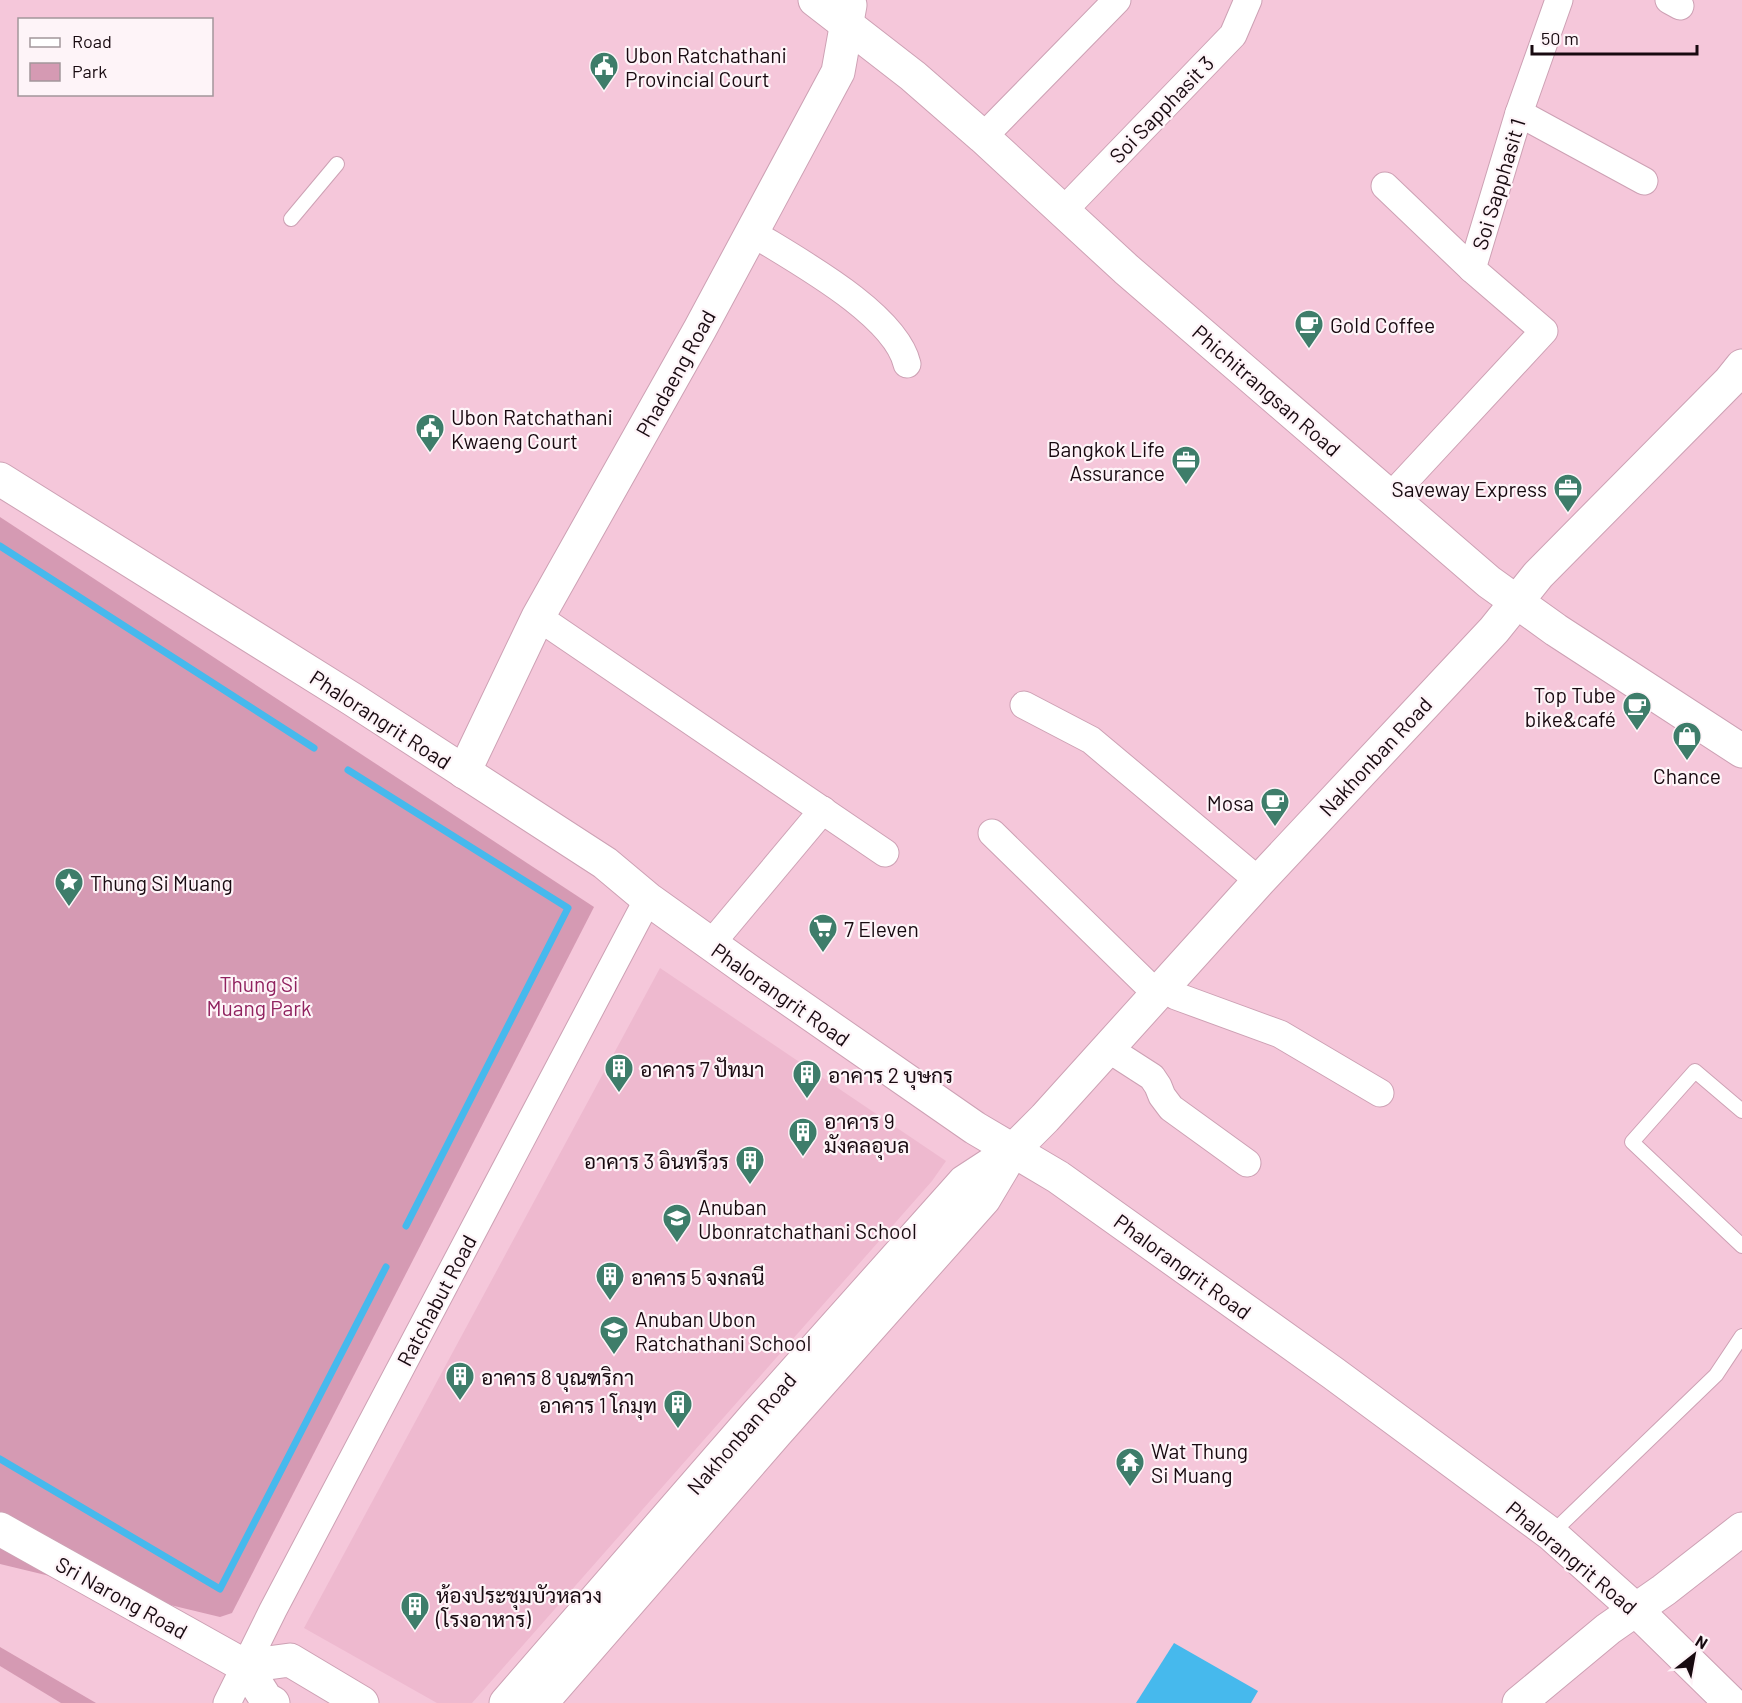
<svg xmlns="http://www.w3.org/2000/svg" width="1742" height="1703" font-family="Barlow,Sarabun,sans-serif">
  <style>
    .built { fill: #eeb9cf }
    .green { fill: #d59ab3 }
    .water { fill: #46b9ed }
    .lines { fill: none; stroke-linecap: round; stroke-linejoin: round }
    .stream { stroke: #46b9ed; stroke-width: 7 }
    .lane-casing { stroke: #cda1b4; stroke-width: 16 }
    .street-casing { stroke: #cda1b4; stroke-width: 29 }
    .secondary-casing { stroke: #cda1b4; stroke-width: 35 }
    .lane { stroke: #fff; stroke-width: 14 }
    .street { stroke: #fff; stroke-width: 27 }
    .secondary { stroke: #fff; stroke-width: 33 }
    .labels { text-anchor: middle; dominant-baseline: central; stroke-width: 4.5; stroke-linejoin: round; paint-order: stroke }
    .poi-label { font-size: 21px; fill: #180a10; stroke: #fef4f8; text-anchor: start }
    .street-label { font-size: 21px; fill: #180a10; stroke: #fef4f8 }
    .park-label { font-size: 21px; fill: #90225f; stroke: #fef4f8 }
  </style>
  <rect width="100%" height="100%" fill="#f5c7da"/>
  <!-- built -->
  <polygon class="built" points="660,968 946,1161 932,1181 472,1703 437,1703 304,1628"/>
  <!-- green -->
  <g class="green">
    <polygon points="0,517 594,907 232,1613 220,1617 0,1564"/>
    <polygon points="0,1647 96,1703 61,1703 0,1666"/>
  </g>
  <!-- water -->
  <polygon class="water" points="1174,1643 1258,1691 1251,1703 1136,1703"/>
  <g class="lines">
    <!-- stream -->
    <g class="stream">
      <polyline points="0,546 314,748"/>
      <polyline points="348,770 568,908 406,1226"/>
      <polyline points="0,1459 220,1589 386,1267"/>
    </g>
    <!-- lane casing -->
    <g class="lane-casing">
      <g id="lane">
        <polyline points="291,219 337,164"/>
        <polyline points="1742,1111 1695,1071 1632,1142 1742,1246"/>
        <polyline points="1551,1534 1716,1375 1742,1336"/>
      </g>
    </g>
    <!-- street casing -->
    <g class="street-casing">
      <g id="street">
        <polyline points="1669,0 1680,6"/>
        <polyline points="1519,113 1644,181"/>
        <polyline points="983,137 1117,0"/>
        <polyline points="1385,186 1472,269"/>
        <polyline points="1063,211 1233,35 1248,0"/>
        <path d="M 751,232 C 794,259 895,313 907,364"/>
        <polyline points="1390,497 1544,331 1472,269 1519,113 1559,0"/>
        <polyline points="538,617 885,853"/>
        <polyline points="1024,705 1091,740 1259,881"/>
        <polyline points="992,833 1158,995"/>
        <polyline points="710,945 823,810"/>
        <polyline points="1165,987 1176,996 1280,1034 1380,1093"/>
        <polyline points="1107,1048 1152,1077 1158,1086 1162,1096 1171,1108 1247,1163"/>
        <polyline points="227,1703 273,1610 648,899"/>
      </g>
    </g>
    <!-- secondary casing -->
    <g class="secondary-casing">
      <g id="secondary">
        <polyline points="815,0 913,76 983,137 1126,269 1489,582 1556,630 1742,751"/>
        <polyline points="0,479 352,699 605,863 648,899 756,976 975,1128 1058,1177 1333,1373 1551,1534 1635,1609 1731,1703"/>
        <polyline points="464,772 538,617 700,329 838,72 850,5"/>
        <polyline points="0,1529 245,1666 266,1699 273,1703"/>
        <polyline points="245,1666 290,1660 362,1703"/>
        <polyline points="506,1703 757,1414 957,1190 964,1182 1013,1150 1045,1118 1259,881 1494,630 1538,575 1730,381 1742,366"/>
        <polyline points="541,1703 776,1433 984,1199 1009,1157"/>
        <polyline points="1519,1703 1608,1629 1664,1590 1742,1529"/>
      </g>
    </g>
    <!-- lane -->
    <use href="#lane" class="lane"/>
    <!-- street -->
    <use href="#street" class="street"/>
    <!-- secondary -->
    <use href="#secondary" class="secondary"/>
  </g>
  <!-- icons -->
  <defs>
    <g id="civic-pin" transform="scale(1.5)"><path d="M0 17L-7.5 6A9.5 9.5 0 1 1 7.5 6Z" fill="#3e7d6a" stroke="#fef4f8"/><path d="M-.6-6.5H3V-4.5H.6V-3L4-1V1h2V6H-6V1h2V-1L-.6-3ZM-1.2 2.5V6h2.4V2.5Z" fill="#fff"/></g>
    <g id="cafe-pin" transform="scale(1.5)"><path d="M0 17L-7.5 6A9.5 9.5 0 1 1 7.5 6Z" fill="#3e7d6a" stroke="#fef4f8"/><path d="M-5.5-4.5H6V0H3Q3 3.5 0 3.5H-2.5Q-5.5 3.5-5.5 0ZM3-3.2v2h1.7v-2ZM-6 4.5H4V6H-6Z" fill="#fff"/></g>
    <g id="office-pin" transform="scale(1.5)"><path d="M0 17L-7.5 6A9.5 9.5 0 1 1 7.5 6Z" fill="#3e7d6a" stroke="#fef4f8"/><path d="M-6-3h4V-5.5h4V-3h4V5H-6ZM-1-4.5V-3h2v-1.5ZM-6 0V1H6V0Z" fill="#fff"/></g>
    <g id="shop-pin" transform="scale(1.5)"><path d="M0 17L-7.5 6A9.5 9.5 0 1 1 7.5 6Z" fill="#3e7d6a" stroke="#fef4f8"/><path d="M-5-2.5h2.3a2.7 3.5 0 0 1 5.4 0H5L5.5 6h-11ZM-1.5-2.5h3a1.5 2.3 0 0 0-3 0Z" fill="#fff"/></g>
    <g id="sight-pin" transform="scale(1.5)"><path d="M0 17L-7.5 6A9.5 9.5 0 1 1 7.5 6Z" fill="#3e7d6a" stroke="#fef4f8"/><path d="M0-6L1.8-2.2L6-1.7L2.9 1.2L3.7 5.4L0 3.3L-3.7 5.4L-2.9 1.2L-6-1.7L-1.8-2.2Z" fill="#fff"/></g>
    <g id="supermarket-pin" transform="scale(1.5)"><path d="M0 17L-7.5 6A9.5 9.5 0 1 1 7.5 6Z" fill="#3e7d6a" stroke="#fef4f8"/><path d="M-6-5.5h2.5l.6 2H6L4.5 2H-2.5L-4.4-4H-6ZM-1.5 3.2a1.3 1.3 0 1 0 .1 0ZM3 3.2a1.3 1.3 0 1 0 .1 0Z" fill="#fff"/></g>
    <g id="building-pin" transform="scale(1.5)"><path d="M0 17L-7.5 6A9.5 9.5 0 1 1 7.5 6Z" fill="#3e7d6a" stroke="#fef4f8"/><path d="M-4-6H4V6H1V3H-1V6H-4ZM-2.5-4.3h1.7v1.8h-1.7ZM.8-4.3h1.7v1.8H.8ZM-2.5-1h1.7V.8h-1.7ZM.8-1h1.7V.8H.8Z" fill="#fff"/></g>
    <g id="school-pin" transform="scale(1.5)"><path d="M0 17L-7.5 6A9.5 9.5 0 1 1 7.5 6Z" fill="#3e7d6a" stroke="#fef4f8"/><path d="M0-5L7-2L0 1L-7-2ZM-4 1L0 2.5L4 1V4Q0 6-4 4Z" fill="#fff"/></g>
    <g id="temple-pin" transform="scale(1.5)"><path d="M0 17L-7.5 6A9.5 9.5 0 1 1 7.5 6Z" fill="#3e7d6a" stroke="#fef4f8"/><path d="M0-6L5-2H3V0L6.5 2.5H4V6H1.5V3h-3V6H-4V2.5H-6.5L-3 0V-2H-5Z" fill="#fff"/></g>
  </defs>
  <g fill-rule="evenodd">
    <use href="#civic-pin" x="604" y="66"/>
    <use href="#cafe-pin" x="1309" y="324"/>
    <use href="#civic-pin" x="430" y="428"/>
    <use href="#office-pin" x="1186" y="460"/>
    <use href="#office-pin" x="1568" y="488"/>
    <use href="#cafe-pin" x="1637" y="706"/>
    <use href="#shop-pin" x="1687" y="736"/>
    <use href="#cafe-pin" x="1275" y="802"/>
    <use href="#sight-pin" x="69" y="882"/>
    <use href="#supermarket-pin" x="823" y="928"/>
    <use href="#building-pin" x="619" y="1068"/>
    <use href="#building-pin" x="807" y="1074"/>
    <use href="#building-pin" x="803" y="1132"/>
    <use href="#building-pin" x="750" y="1160"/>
    <use href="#school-pin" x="677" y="1218"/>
    <use href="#building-pin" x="610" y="1276"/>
    <use href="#school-pin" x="614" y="1330"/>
    <use href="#building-pin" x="460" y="1376"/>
    <use href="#building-pin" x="678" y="1404"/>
    <use href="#temple-pin" x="1130" y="1462"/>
    <use href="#building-pin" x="415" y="1606"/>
  </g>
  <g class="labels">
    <!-- poi labels -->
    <g class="poi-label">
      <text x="625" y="54">Ubon Ratchathani<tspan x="625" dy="24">Provincial Court</tspan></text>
      <text x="1330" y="324">Gold Coffee</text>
      <text x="451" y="416">Ubon Ratchathani<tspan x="451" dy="24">Kwaeng Court</tspan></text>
      <text x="1165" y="448" text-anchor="end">Bangkok Life<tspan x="1165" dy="24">Assurance</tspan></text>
      <text x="1547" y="488" text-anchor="end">Saveway Express</text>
      <text x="1616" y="694" text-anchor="end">Top Tube<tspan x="1616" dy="24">bike&amp;café</tspan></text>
      <text x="1687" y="775" text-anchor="middle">Chance</text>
      <text x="1254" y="802" text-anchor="end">Mosa</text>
      <text x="90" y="882">Thung Si Muang</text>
      <text x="844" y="928">7 Eleven</text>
      <text x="640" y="1068">อาคาร 7 ปัทมา</text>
      <text x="828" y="1074">อาคาร 2 บุษกร</text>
      <text x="824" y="1120">อาคาร 9<tspan x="824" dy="24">มังคลอุบล</tspan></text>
      <text x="729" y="1160" text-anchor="end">อาคาร 3 อินทรีวร</text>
      <text x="698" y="1206">Anuban<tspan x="698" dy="24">Ubonratchathani School</tspan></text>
      <text x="631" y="1276">อาคาร 5 จงกลนี</text>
      <text x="635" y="1318">Anuban Ubon<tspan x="635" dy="24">Ratchathani School</tspan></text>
      <text x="481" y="1376">อาคาร 8 บุณฑริกา</text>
      <text x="657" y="1404" text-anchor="end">อาคาร 1 โกมุท</text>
      <text x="1151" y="1450">Wat Thung<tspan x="1151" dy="24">Si Muang</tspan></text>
      <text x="436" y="1594">ห้องประชุมบัวหลวง<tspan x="436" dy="24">(โรงอาหาร)</tspan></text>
    </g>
    <!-- street labels -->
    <g class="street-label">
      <text transform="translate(1161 109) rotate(-46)">Soi Sapphasit 3</text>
      <text transform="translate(1498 184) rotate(-73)">Soi Sapphasit 1</text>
      <text transform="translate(675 373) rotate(-61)">Phadaeng Road</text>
      <text transform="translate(1267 390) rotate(41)">Phichitrangsan Road</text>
      <text transform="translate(381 719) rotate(33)">Phalorangrit Road</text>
      <text transform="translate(1375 756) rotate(-47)">Nakhonban Road</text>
      <text transform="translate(781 994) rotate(35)">Phalorangrit Road</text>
      <text transform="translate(1183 1266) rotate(36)">Phalorangrit Road</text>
      <text transform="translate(436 1300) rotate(-62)">Ratchabut Road</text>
      <text transform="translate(741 1433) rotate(-49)">Nakhonban Road</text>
      <text transform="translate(1572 1557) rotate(40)">Phalorangrit Road</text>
      <text transform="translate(122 1597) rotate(29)">Sri Narong Road</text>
    </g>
    <!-- park labels -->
    <g class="park-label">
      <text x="259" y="983">Thung Si<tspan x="259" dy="24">Muang Park</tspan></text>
    </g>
  </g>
  <!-- legend -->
  <rect x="18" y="18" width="195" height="78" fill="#fef4f8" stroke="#a2969b" stroke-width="1.5"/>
  <rect x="30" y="38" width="30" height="9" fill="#ffffff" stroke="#a2969b" stroke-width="1.5"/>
  <text x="72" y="48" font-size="18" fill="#180a10">Road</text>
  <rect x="30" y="63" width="30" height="18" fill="#d59ab3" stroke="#a2969b" stroke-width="1.5"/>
  <text x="72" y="78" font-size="18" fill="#180a10">Park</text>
  <!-- north arrow -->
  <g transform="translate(1694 1655) rotate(31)" stroke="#fef4f8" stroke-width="4.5" paint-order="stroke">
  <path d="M0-4.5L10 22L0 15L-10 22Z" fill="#180a10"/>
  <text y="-9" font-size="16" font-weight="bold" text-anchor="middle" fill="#180a10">N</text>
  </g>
  <!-- scale -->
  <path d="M1532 45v9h165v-9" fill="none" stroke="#180a10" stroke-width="3"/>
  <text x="1541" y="45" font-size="18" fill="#180a10" stroke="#fef4f8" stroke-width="4.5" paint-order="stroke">50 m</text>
</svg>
